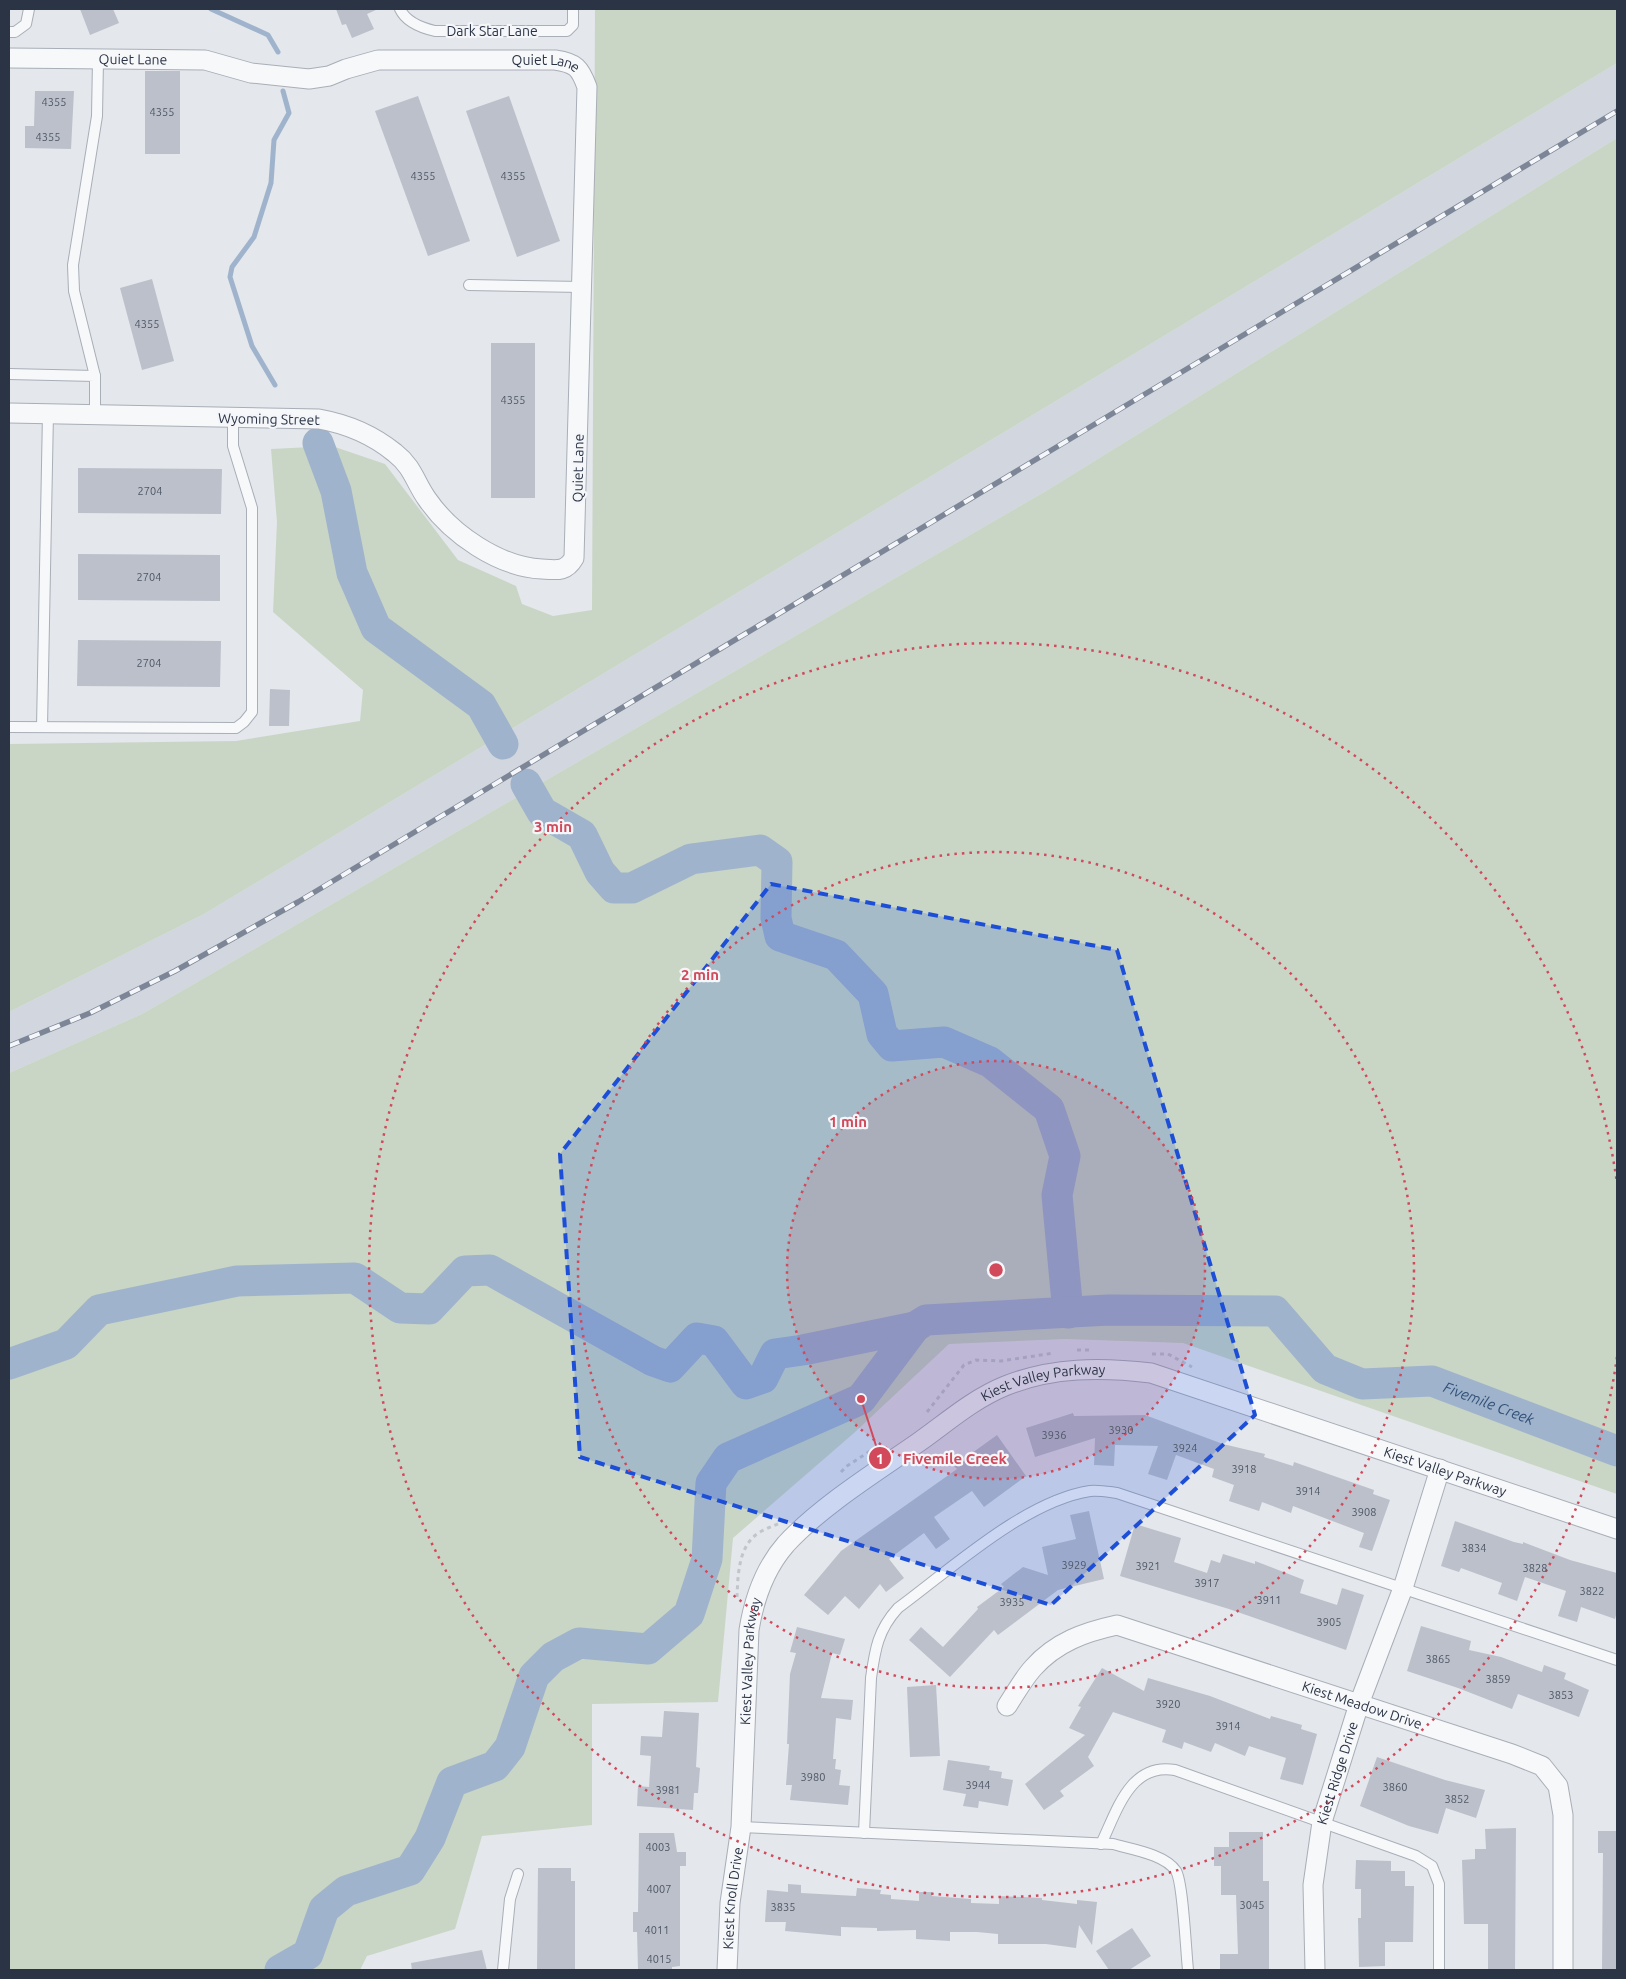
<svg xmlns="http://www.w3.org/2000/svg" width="1626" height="1979" font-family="Ubuntu,sans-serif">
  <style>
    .built { fill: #d2d6de }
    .green { fill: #c9d6c5 }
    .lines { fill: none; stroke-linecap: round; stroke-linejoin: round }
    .stream { stroke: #9fb4cc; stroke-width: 5 }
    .river { stroke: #9fb4cc; stroke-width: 31 }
    .building { fill: #bbc0ca }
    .service-casing { stroke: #a9aeb7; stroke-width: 12 }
    .minor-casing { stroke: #a9aeb7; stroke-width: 21 }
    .path { stroke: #c2c5cb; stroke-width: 3; stroke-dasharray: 4 4; stroke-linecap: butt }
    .service { stroke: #f7f8fa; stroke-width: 10 }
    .minor { stroke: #f7f8fa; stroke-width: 19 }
    .rail-casing { stroke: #7d8696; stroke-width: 5.5 }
    .rail { stroke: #f4f6f9; stroke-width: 4; stroke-dasharray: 11; stroke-linecap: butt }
    .marked { fill: #1d4ed8; fill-opacity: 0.2; stroke: #1d4ed8; stroke-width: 4; stroke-dasharray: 10 6; stroke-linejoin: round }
    .ring { fill: none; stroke: #d1495b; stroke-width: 2.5; stroke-dasharray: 2.5 5 }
    .labels { text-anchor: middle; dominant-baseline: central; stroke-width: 4.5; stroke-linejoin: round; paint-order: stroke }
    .number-label { font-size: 11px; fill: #4f5766 }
    .street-label { font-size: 14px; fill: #2b3445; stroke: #f4f6f9 }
    .water-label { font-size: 15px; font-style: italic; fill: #34527a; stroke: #f4f6f9 }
    .centre { fill: #d1495b; stroke: #f4f6f9; stroke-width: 2.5 }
    .ring-label { font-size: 15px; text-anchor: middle; font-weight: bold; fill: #d1495b; stroke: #f4f6f9; stroke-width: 4.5; stroke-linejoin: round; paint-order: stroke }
    .leader { fill: none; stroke: #d1495b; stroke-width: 2 }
    .callout-dot { fill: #d1495b; stroke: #f4f6f9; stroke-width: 2 }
    .mark-label { font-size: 15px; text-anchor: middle; font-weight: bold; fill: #fff }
    .callout-label { font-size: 15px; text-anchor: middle; font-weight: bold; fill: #d1495b; stroke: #f4f6f9; stroke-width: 4.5; stroke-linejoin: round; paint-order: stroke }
  </style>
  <rect width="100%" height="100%" fill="#e4e7ec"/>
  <!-- built -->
  <polygon class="built" points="1617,63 1617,138 1046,491 142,1014 9,1073 9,1012 204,914"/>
  <!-- green -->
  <g class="green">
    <polygon points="595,9 1617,9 1617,63 204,914 9,1012 9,744 236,741 360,721 363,690 273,612 277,522 271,449 332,446 385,464 458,560 516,586 522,604 553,616 592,610"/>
    <polygon points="1617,138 1617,1494 1183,1343 1065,1339 949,1344 854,1433 733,1538 718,1702 592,1704 592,1825 482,1836 455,1929 367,1956 360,1970 9,1970 9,1073 142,1014 1046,491"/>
  </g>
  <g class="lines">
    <!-- stream -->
    <g class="stream">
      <polyline points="211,9 268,35 278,52"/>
      <polyline points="275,385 252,346 230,277 232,267 254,237 271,183 274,140 289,113 283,91"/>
    </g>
    <!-- river -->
    <g class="river">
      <polyline points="318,443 336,491 352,573 376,628 481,705 503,744"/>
      <polyline points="526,784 542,812 582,835 600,872 614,888 632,888 691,859 760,850 777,862 776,918 780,936 836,955 873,994 882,1034 892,1046 944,1042 990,1062 1049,1109 1065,1156 1057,1195 1068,1313"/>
      <polyline points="9,1364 66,1344 99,1310 237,1281 355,1278 400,1308 429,1309 465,1271 490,1270 653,1361 670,1367 697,1338 714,1341 746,1384 763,1378 775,1354 803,1350 915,1327"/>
      <path id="s1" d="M 280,1970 L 308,1954 L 324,1909 L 346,1891 L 410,1870 L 430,1838 L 452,1782 L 495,1766 L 510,1747 L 534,1676 L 553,1657 L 579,1643 L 648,1649 L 689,1614 L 707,1559 L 711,1483 L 728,1458 L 861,1399 L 915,1327 L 926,1320 L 1109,1310 L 1275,1311 L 1325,1369 L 1362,1384 L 1432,1381 L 1617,1451"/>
    </g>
  </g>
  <!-- building -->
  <g class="building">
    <polygon points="80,9 113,9 119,23 90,35"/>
    <polygon points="336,9 378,9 367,14 374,29 352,38 346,24 342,25"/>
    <rect x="145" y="71" width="35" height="83"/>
    <polygon points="35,91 74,91 71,149 25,148 25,126 34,126"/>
    <polygon points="418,96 470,241 428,256 375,111"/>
    <polygon points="509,96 560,241 517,257 466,111"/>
    <polygon points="152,279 174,361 142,370 120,288"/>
    <rect x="491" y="343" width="44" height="155"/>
    <polygon points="78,468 222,469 221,514 78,513"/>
    <polygon points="78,554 220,555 220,601 78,600"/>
    <polygon points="78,640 221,641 220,687 77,686"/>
    <polygon points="270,689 290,690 289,726 269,726"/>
    <polygon points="1073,1413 1074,1416 1145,1415 1223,1444 1265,1454 1264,1457 1293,1466 1294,1462 1374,1490 1373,1494 1390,1500 1372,1551 1359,1547 1364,1533 1293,1506 1291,1513 1262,1502 1259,1511 1229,1501 1234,1485 1212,1477 1214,1469 1176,1455 1167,1480 1148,1474 1158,1446 1115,1445 1114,1466 1094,1465 1095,1438 1035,1457 1026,1428"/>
    <polygon points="997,1435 1026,1476 984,1507 972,1491 934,1517 950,1539 936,1549 924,1533 889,1559 904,1578 886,1592 880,1584 859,1609 845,1596 828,1615 804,1595 841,1551 957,1469 954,1466"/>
    <polygon points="1089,1511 1104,1579 1058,1590 998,1635 994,1630 950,1677 909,1640 921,1627 943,1647 978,1609 977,1607 1004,1587 1001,1584 1023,1567 1048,1575 1042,1547 1076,1539 1070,1515"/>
    <polygon points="1455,1521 1514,1542 1523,1544 1523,1542 1570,1560 1617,1573 1617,1611 1615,1619 1581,1607 1577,1622 1558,1616 1566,1591 1525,1577 1517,1601 1498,1594 1502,1583 1461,1568 1459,1572 1441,1566"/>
    <polygon points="1135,1524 1181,1538 1174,1562 1207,1573 1211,1560 1220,1563 1223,1554 1255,1564 1255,1561 1304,1580 1300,1593 1337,1605 1342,1588 1364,1595 1346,1650 1229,1609 1120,1576"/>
    <polygon points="1421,1626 1471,1641 1469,1650 1501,1657 1542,1672 1544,1665 1566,1673 1564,1679 1589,1690 1579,1717 1518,1694 1512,1709 1458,1688 1407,1671"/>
    <polygon points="797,1627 845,1639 840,1655 832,1653 821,1698 853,1700 851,1720 836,1718 833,1759 836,1759 835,1769 841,1770 839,1785 850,1786 848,1805 790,1800 792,1785 786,1785 789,1744 787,1744 790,1674 796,1653 790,1652"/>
    <polygon points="1102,1668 1144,1691 1148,1678 1210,1696 1270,1719 1271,1716 1302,1725 1301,1729 1317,1734 1303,1785 1280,1779 1286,1758 1249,1746 1245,1756 1215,1743 1211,1752 1184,1742 1182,1749 1162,1742 1166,1730 1113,1712 1088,1757 1094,1766 1060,1791 1064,1796 1044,1810 1025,1784 1085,1735 1069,1728 1081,1707 1078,1706"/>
    <polygon points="936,1685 940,1756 910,1757 907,1687"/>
    <polygon points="664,1711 699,1713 696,1767 700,1768 698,1793 694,1793 693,1810 637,1806 638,1786 649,1787 651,1756 640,1755 641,1736 662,1737"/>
    <polygon points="1377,1757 1445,1780 1485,1790 1476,1818 1446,1808 1438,1834 1409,1826 1360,1806"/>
    <polygon points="948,1760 990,1766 989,1770 1002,1772 1001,1778 1013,1780 1008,1806 979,1801 978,1808 963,1806 966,1794 943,1790"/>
    <polygon points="1516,1828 1515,1970 1488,1970 1488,1924 1464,1924 1462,1860 1475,1859 1475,1849 1486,1849 1485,1829"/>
    <polygon points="1598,1831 1617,1831 1617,1970 1602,1970 1603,1853 1598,1853"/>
    <polygon points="1229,1832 1263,1832 1263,1881 1269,1881 1269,1970 1220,1970 1220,1954 1238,1954 1236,1895 1221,1895 1221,1866 1214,1866 1214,1847 1229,1847"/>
    <polygon points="639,1833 674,1833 677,1852 686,1852 686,1866 680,1866 680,1966 672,1967 672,1970 638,1970 637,1932 633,1932 633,1912 638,1912"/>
    <polygon points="1356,1860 1391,1861 1391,1871 1405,1871 1405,1886 1414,1886 1413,1942 1385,1942 1385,1966 1359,1967 1358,1918 1361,1918 1361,1889 1355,1889"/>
    <polygon points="538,1868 571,1868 571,1881 575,1881 575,1970 537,1970"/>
    <polygon points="788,1884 801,1885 801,1893 856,1896 857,1888 881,1890 880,1894 891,1895 891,1899 919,1901 919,1892 933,1892 932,1896 971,1899 971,1903 999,1904 999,1896 1042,1898 1042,1900 1077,1904 1077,1900 1097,1902 1092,1945 1079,1925 1076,1948 1046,1944 998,1944 998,1934 977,1932 950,1932 950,1941 916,1939 916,1930 877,1931 877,1928 841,1927 841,1936 785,1931 786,1922 765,1922 767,1890 788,1892"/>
    <polygon points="1132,1928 1151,1956 1129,1970 1109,1970 1096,1951"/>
    <polygon points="482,1950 487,1970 412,1970 411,1963"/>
  </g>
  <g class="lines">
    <!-- service casing -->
    <g class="service-casing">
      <g id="service">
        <path d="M 400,9 C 406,22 422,28 435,31 L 567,31 L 573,25 L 573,9"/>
        <polyline points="9,32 15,32 26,24 29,9"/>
        <polyline points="469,285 582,287"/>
        <polyline points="9,374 95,376 95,414"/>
        <polyline points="95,376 74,291 73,265 97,116 98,60"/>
        <polyline points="9,727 236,728 244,722 252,712 252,508 233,446 233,418"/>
        <polyline points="42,727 48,413"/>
        <path d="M 741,1827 L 1113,1844 C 1130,1849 1165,1854 1176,1871 C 1183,1882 1186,1952 1188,1970"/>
        <path d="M 864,1833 L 871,1678 C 875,1649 878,1630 898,1608 C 951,1569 1025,1501 1090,1491 C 1099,1490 1109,1492 1117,1493 L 1617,1660"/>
        <path d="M 1101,1844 C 1117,1811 1130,1762 1175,1770 L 1416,1856 L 1432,1866 L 1439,1884 L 1439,1970"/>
        <polyline points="503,1970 510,1899 518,1874"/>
      </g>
    </g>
    <!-- minor casing -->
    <g class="minor-casing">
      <g id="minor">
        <path id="s2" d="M 9,58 L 205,60 L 251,73 L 309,79 L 329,76 L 346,69 L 378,60 L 555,60 C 576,63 580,68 587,87 L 574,558 C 566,572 557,570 542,569 C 499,567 451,534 427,499 C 415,482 413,467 395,453 C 373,435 347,424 319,419 L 9,413"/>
        <path id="s3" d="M 1007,1706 C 1015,1694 1023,1679 1033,1668 C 1056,1642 1085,1632 1117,1625 L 1512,1754 L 1542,1766 L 1558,1786 L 1563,1815 L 1563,1970"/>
        <path id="s4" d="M 727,1970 L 730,1903 L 741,1827 L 749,1630 C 754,1599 765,1568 786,1544 C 821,1506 876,1472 919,1442 C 946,1423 973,1399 1005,1386 C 1052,1367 1101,1367 1151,1373 L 1617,1529"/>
        <path id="s5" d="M 1315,1970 L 1313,1885 L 1322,1822 L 1359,1704 L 1403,1588 L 1440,1469"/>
      </g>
    </g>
    <!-- path -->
    <g class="path">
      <polyline points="1077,1350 1093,1350"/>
      <polyline points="1152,1354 1168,1354 1192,1367"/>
      <polyline points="927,1412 964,1365 976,1360 1001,1361 1054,1353"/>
      <polyline points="841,1472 847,1466 875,1448"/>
      <path d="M 737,1597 C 738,1575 738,1545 760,1532 C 767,1528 774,1526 782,1522"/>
    </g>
    <!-- service -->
    <use href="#service" class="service"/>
    <!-- minor -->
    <use href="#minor" class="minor"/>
    <!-- rail casing -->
    <g class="rail-casing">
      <polyline id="rail" points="9,1046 90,1013 175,971 298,902 1617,111"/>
    </g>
    <!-- rail -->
    <use href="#rail" class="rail"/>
  </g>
  <!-- marked area -->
  <path class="marked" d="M 771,884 L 1117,950 L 1255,1415 L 1051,1605 L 580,1457 L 560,1154 Z"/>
  <!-- distance rings -->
  <circle cx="996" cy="1270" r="209" fill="#d1495b" fill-opacity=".12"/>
  <g class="ring">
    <circle cx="996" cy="1270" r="209"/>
    <circle cx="996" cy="1270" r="418"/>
    <path d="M1617 1357A627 627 0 1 1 1617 1183"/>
  </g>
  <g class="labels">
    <!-- number labels -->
    <g class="number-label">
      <text x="54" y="102">4355</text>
      <text x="162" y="112">4355</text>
      <text x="48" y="137">4355</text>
      <text x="423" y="176">4355</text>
      <text x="513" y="176">4355</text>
      <text x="147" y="324">4355</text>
      <text x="513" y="400">4355</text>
      <text x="150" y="491">2704</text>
      <text x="149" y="577">2704</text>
      <text x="149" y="663">2704</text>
      <text x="1121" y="1430">3930</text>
      <text x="1054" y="1435">3936</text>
      <text x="1185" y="1448">3924</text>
      <text x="1244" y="1469">3918</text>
      <text x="1308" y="1491">3914</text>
      <text x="1364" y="1512">3908</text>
      <text x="1474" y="1548">3834</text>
      <text x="1074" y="1565">3929</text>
      <text x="1148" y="1566">3921</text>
      <text x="1535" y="1568">3828</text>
      <text x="1207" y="1583">3917</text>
      <text x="1592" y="1591">3822</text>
      <text x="1269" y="1600">3911</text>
      <text x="1012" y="1602">3935</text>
      <text x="1329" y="1622">3905</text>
      <text x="1438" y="1659">3865</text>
      <text x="1498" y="1679">3859</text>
      <text x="1561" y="1695">3853</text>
      <text x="1168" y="1704">3920</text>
      <text x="1228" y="1726">3914</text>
      <text x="813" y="1777">3980</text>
      <text x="978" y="1785">3944</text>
      <text x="1395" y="1787">3860</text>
      <text x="668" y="1790">3981</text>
      <text x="1457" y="1799">3852</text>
      <text x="658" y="1847">4003</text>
      <text x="659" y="1889">4007</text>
      <text x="1252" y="1905">3045</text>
      <text x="783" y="1907">3835</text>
      <text x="657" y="1930">4011</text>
      <text x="659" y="1959">4015</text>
    </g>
    <!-- street labels -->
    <g class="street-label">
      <text x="492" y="31">Dark Star Lane</text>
      <text stroke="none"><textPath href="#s2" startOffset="124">Quiet Lane</textPath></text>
      <text stroke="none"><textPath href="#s2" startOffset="542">Quiet Lane</textPath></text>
      <text transform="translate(269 419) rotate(1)">Wyoming Street</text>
      <text transform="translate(578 468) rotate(-89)">Quiet Lane</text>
      <text stroke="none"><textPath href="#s4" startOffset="745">Kiest Valley Parkway</textPath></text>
      <text stroke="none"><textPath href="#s4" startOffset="1165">Kiest Valley Parkway</textPath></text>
      <text stroke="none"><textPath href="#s4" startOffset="310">Kiest Valley Parkway</textPath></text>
      <text stroke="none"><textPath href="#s3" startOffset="400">Kiest Meadow Drive</textPath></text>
      <text stroke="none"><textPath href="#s5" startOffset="200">Kiest Ridge Drive</textPath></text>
      <text stroke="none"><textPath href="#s4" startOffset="72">Kiest Knoll Drive</textPath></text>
    </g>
    <!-- water labels -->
    <g class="water-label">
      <text stroke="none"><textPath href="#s1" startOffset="1608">Fivemile Creek</textPath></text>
    </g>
  </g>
  <circle cx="996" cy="1270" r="8" class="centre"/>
  <g class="ring-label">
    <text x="553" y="832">3 min</text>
    <text x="700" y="980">2 min</text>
    <text x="848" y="1127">1 min</text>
  </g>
  <!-- callouts -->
  <path class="leader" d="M861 1399L880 1458"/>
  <g class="callout-dot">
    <circle cx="861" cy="1399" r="5"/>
    <circle cx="880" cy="1458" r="12"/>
  </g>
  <g class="mark-label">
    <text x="880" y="1464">1</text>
  </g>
  <g class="callout-label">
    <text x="955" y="1464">Fivemile Creek</text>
  </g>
  <!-- border -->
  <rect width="1626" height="1979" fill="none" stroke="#2b3445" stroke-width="20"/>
</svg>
